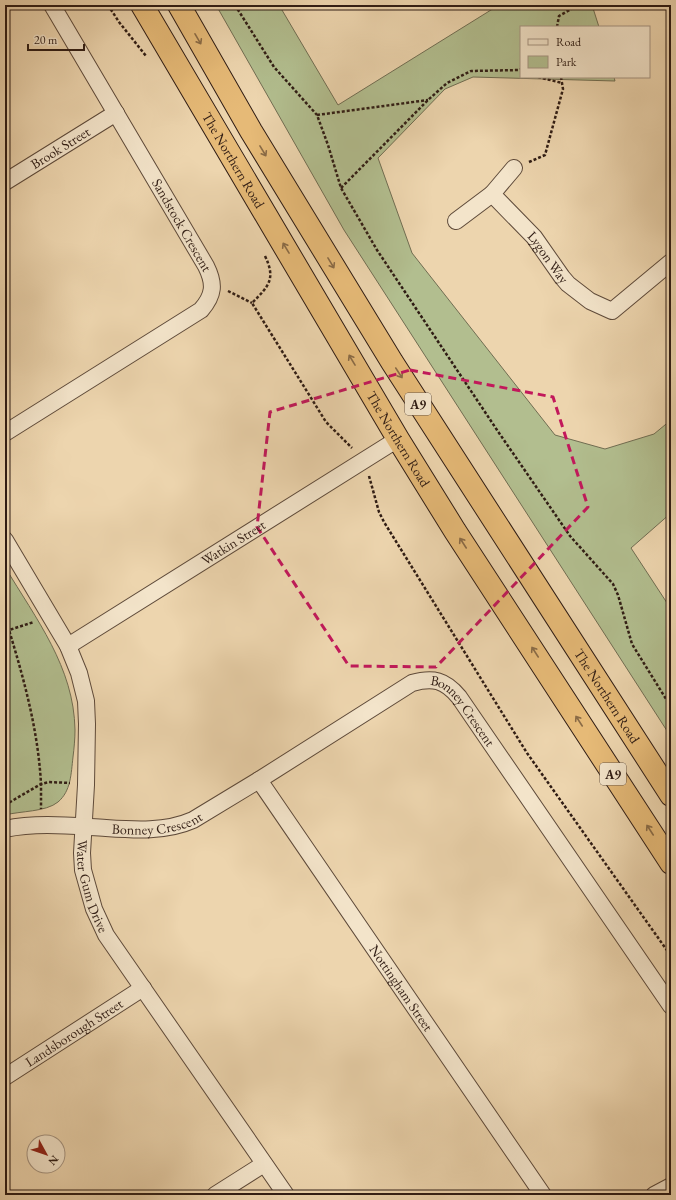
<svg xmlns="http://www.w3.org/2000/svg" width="676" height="1200" font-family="'EB Garamond',serif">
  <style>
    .green { fill: #b2be8f; stroke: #706d52 }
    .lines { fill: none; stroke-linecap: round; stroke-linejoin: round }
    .minor-casing { stroke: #5e4a3a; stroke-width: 18 }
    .trunk-casing { stroke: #2f1c14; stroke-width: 24 }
    .path { stroke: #2f1c14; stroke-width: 2.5; stroke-dasharray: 3 2; stroke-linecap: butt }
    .minor { stroke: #f3e4ca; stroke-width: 16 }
    .trunk { stroke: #e6ba77; stroke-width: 22 }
    .oneway { stroke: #8a6b46 }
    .marked { fill: none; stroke: #c2185b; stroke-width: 3; stroke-dasharray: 8 5; stroke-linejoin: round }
    .labels { text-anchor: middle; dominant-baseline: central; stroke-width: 4; stroke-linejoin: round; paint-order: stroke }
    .shield { fill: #f3e4ca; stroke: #6a584b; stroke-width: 1 }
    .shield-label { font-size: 13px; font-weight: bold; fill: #2f1c14 }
    .street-label { font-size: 14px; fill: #2f1c14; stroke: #f3e4ca }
  </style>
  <rect width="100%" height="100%" fill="#edd5ae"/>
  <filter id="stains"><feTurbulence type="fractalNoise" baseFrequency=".005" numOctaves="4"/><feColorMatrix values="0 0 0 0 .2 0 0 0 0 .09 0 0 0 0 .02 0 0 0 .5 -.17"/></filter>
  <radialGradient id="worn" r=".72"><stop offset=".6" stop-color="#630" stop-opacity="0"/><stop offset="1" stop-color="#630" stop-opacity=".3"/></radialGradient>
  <!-- green -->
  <g class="green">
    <polygon points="216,5 279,5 338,105 499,5 592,5 599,27 521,27 521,77 614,77 615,81 473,77 445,89 378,158 412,253 555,435 605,449 654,434 671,420 671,513 631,548 671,609 671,737 344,230"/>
    <path d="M 5,567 C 36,619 74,667 75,730 C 75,739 74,749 73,757 C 71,774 71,791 58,802 C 46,812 20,811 5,815 Z"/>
  </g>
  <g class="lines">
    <!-- minor casing -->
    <g class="minor-casing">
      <g id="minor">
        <path id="s1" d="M 514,168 L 492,194 L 534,237 L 562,277 L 568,284 L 590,301 L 612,311 L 671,262"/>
        <path id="s2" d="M 5,182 L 116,113"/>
        <polyline points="456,221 492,194"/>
        <path d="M 5,433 L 201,310 C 214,295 215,284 206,266 L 52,5"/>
        <path id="s3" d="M 5,540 L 68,646 L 79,673 L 86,701 L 87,724 L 86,785 L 82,853 L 83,870 L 94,909 L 106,935 L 286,1195"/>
        <path id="s4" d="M 68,646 L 398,439"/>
        <path id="s5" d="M 259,780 L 543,1195"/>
        <path id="s6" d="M 5,829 C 38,822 72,826 106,828 C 135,830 166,832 193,820 L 259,780 L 412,683 C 433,677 445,680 459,697 L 671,1006"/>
        <path id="s7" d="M 5,1077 L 143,988"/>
        <polyline points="215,1195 264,1164"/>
        <polyline points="654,1195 671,1186"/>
      </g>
    </g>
    <!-- trunk casing -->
    <g class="trunk-casing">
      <g id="trunk">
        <path id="s8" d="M 142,5 L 398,439 L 455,531 L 671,863"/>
        <path id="s9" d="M 179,5 L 251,131 L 392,362 L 671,795"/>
      </g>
    </g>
    <!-- path -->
    <g class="path">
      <polyline points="108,5 119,22 146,56"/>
      <polyline points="235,5 274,67 317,115 328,145 341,188 377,250 497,430 559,520 570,536 613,584 618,595 632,644 671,707"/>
      <polyline points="557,27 559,16 578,5"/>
      <polyline points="538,77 562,83"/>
      <polyline points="317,115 428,100"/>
      <polyline points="529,162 545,155 563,89 561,77"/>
      <polyline points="341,188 428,100 447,83 471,71 519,70 521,69"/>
      <path d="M 265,256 C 276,279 269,286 252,303 L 326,422 L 352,448"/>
      <polyline points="228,291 252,303"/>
      <polyline points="369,476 379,512 384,522 527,753 671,956"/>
      <path d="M 5,617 C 22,672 38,727 41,784 C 41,792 41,800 41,809"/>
      <polyline points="5,653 9,630 34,622"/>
      <polyline points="5,805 41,784 49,782 70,783"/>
    </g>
    <!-- minor -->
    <use href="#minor" class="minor"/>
    <!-- trunk -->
    <use href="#trunk" class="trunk"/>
  </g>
  <!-- one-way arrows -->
  <defs><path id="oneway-shaft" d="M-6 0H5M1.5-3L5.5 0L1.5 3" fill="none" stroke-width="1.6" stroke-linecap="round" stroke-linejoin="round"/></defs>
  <g class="oneway">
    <use href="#oneway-shaft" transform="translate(198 39) rotate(60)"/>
    <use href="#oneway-shaft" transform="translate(263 151) rotate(59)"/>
    <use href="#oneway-shaft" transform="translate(286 248) rotate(-121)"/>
    <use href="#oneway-shaft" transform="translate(331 263) rotate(59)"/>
    <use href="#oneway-shaft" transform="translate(352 360) rotate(-121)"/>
    <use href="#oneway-shaft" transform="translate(399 373) rotate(57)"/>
    <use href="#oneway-shaft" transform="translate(463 543) rotate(-123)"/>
    <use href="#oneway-shaft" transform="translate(535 652) rotate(-123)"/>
    <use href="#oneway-shaft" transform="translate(579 721) rotate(-123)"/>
    <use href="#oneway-shaft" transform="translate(650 830) rotate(-123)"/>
  </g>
  <!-- marked area -->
  <path class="marked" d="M 410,370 L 553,397 L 588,507 L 436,667 L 349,666 L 257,527 L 270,412 Z"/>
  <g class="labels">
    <!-- shield labels -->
    <g class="shield">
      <rect x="405" y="393" width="26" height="22" rx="3"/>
      <rect x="600" y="763" width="26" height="22" rx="3"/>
    </g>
    <g class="shield-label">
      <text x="418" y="404">A9</text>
      <text x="613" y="774">A9</text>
    </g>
    <!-- street labels -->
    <g class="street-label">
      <text stroke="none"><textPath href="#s2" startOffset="65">Brook Street</textPath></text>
      <text stroke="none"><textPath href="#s8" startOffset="180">The Northern Road</textPath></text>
      <text transform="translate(182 225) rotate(60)">Sandstock Crescent</text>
      <text stroke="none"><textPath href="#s1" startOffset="119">Lygon Way</textPath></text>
      <text stroke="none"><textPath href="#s8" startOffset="504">The Northern Road</textPath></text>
      <text stroke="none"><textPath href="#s4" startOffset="195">Watkin Street</textPath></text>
      <text stroke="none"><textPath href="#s9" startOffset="813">The Northern Road</textPath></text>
      <text stroke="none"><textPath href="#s6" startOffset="513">Bonney Crescent</textPath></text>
      <text stroke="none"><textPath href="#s6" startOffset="153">Bonney Crescent</textPath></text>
      <text stroke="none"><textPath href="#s3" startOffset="368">Water Gum Drive</textPath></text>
      <text stroke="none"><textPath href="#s5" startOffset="252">Nottingham Street</textPath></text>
      <text stroke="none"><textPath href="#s7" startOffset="82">Landsborough Street</textPath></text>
    </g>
  </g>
  <!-- margin -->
  <rect width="676" height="1200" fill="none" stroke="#edd5ae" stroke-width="20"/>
  <rect x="6" y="6" width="664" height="1188" fill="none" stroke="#2f1c14" stroke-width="2"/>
  <rect x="10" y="10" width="656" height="1180" fill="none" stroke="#2f1c14"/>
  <!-- legend -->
  <rect x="520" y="26" width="130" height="52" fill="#f3e4ca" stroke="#a59481"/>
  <rect x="528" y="39" width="20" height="6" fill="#f3e4ca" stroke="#a59481"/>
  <text x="556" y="46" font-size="12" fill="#2f1c14">Road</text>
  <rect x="528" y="56" width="20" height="12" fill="#b2be8f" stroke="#a59481"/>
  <text x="556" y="66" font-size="12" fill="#2f1c14">Park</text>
  <!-- north arrow -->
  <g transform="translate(46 1154) rotate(130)"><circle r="19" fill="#f3e4ca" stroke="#a59481"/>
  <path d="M0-3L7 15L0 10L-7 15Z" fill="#8f2418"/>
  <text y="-6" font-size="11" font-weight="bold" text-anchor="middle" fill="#2f1c14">N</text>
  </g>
  <!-- scale -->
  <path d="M28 44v6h56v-6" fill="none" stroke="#2f1c14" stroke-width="2"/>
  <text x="34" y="44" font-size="12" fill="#2f1c14" stroke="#f3e4ca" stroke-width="3" paint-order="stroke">20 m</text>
  <rect width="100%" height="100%" filter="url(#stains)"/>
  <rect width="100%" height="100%" fill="url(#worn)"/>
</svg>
